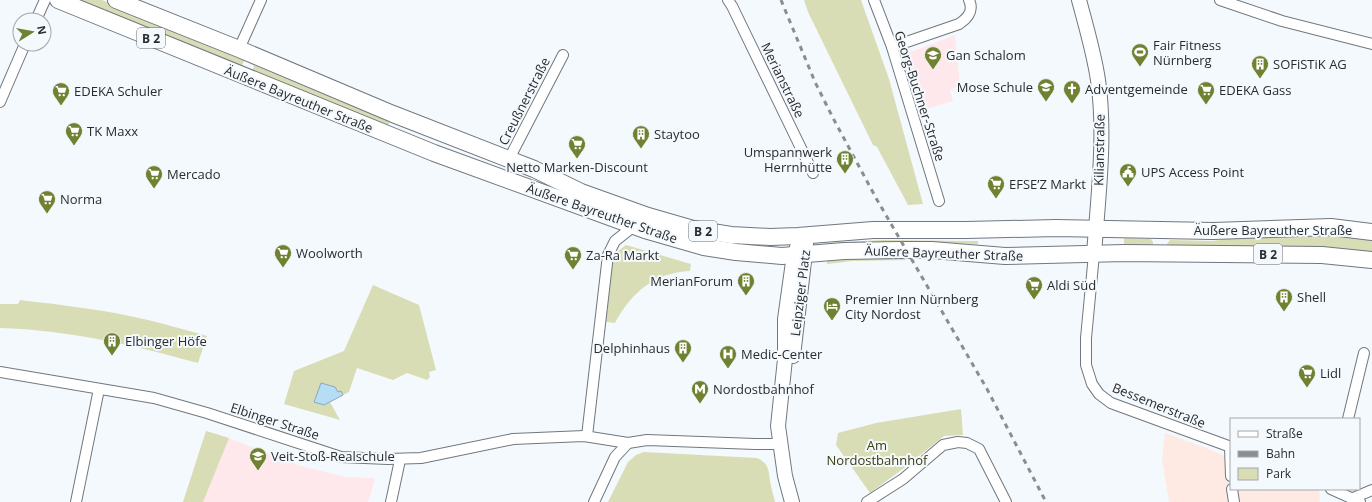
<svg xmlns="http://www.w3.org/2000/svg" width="1372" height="502" font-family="'Open Sans',sans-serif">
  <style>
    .industrial { fill: #feeae2 }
    .education { fill: #fee8ec }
    .green { fill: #d9ddb5 }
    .water { fill: #b5ddf5; stroke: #8ba8ba }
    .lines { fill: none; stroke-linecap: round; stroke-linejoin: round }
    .street-casing { stroke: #70777f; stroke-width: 12 }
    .secondary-casing { stroke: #70777f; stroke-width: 16 }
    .primary-casing { stroke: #70777f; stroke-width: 18 }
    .street { stroke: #fff; stroke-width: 10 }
    .secondary { stroke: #fff; stroke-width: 14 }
    .primary { stroke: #fff; stroke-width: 16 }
    .rail { stroke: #8a8e92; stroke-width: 3; stroke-dasharray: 5 5; stroke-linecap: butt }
    .labels { text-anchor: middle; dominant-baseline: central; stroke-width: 4; stroke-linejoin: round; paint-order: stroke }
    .shield { fill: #f4f9fe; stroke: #666a6d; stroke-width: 1 }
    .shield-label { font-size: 12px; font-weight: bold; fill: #292c2f }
    .poi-label { font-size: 13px; fill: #292c2f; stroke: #f4f9fe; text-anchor: start }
    .street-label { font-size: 13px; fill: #292c2f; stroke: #f4f9fe }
    .park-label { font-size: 13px; fill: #3b3d0e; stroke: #f4f9fe }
  </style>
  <rect width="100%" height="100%" fill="#f4f9fe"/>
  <!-- industrial -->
  <polygon class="industrial" points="1165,433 1209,449 1231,459 1231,489 1314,489 1319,491 1320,502 1169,502 1162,460"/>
  <!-- education -->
  <g class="education">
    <polygon points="955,35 960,85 950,90 953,101 920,111 903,55"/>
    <polygon points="206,431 229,438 301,466 346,477 372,478 375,480 368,502 183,502"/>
  </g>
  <!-- green -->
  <g class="green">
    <polygon points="73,0 102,0 245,58 241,69"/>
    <polygon points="804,0 861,0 889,79 923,204 908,205 877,147 873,145 808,12"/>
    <polygon points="256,62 390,121 388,126 251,73"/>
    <polygon points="1319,233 1372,237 1372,256 1167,246 1167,244 1170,240 1213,241 1256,235"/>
    <polygon points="1124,238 1151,239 1153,242 1153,248 1124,249"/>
    <polygon points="882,240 967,241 978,241 978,244 937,243 828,248 828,243"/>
    <path d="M 626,245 L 691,264 L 690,271 C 654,273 632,292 615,323 L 606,322 L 613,255 Z"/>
    <polygon points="903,255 906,260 853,261 827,264 827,257"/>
    <polygon points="373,285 419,305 436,370 429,372 430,377 427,380 407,373 393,380 357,368 349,392 343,395 341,391 324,405 330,402 340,420 284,404 294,371 344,351"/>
    <path d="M 20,300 C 63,305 106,310 148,320 C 168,325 187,330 207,336 L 198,363 C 133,345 68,330 0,328 L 0,304 L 18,304 Z"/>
    <polygon points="961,409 963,435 944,436 900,471 870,493 836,445 838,433 876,423"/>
    <polygon points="206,431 229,438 203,502 183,502"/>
    <path d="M 644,452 L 757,458 C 771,464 768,473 771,486 C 772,491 774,497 775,502 L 608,502 L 628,462 L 636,455 Z"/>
  </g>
  <!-- water -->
  <polygon class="water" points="321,383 335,387 338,392 341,391 343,395 324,405 314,402"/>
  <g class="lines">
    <!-- street casing -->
    <g class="street-casing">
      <g id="street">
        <polyline points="728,0 732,6 813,173"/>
        <polyline points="874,0 892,47 939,201"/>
        <polyline points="1220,0 1282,21 1372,44"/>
        <polyline points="36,20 45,0"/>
        <path d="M 892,47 L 959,24 C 968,18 974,11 969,0"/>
        <polyline points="239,49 261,0"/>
        <polyline points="0,102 25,44"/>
        <polyline points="509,159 563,55"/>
        <polyline points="1094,254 1086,338 1086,365 1092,384 1099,394 1111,403 1231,447"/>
        <polyline points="0,372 154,398 207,413 341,457 388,459 421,458 513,439 584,436 628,443 647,440 755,444 781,444"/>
        <polyline points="1348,419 1364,353"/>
        <polyline points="587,436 608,255 615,241 634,226"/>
        <polyline points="1230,447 1231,476"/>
        <polyline points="1232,489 1234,502"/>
        <polyline points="1331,489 1360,502"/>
        <polyline points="1353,498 1372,490"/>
        <polyline points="76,502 99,389"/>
        <polyline points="391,502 400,460"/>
        <polyline points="594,502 615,457 628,443"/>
        <polyline points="867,502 903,479 943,445 958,442 967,443 979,449 1006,502"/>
      </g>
    </g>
    <!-- secondary casing -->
    <g class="secondary-casing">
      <g id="secondary">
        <path d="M 1079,0 C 1086,26 1094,53 1098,80 C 1106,135 1098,199 1094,254"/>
        <polyline points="793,356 806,244"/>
        <polyline points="792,502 785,476 778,426 785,359 785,319 794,255 798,245 807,235"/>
      </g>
    </g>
    <!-- primary casing -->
    <g class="primary-casing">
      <g id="primary">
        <polyline points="58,0 434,153 645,230 704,247 736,252 782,256 844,251 898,250 932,250 1005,256 1124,253 1322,255 1372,260"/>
        <polyline points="116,0 239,49 393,114 534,169 581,192 648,216 693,229 731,235 770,237 798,236 873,230 966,230 1056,228 1213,231 1331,227 1372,232"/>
      </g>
    </g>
    <!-- street -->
    <use href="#street" class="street"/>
    <!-- secondary -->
    <use href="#secondary" class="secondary"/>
    <!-- primary -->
    <use href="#primary" class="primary"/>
    <!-- rail -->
    <polyline class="rail" points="781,0 815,82 833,118 876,198 987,389 1046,502"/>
  </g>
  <!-- icons -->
  <defs>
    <g id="stadium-pin" transform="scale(0.9)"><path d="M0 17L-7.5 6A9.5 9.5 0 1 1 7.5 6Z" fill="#708131" stroke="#f4f9fe"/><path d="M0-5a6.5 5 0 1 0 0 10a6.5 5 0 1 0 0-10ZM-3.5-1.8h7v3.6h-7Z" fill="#fff"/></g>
    <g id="school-pin" transform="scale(0.9)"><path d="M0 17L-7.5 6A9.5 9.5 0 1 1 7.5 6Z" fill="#708131" stroke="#f4f9fe"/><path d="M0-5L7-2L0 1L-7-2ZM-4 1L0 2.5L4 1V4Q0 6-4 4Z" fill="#fff"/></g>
    <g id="building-pin" transform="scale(0.9)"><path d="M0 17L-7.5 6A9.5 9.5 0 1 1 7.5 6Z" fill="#708131" stroke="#f4f9fe"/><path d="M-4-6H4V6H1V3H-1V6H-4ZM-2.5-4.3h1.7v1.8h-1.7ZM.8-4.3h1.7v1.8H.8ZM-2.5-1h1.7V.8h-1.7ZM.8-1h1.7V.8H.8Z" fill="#fff"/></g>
    <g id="church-pin" transform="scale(0.9)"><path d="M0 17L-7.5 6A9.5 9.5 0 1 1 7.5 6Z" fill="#708131" stroke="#f4f9fe"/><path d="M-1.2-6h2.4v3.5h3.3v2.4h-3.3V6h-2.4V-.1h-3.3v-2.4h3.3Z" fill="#fff"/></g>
    <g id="supermarket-pin" transform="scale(0.9)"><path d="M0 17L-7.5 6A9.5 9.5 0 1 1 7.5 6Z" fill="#708131" stroke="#f4f9fe"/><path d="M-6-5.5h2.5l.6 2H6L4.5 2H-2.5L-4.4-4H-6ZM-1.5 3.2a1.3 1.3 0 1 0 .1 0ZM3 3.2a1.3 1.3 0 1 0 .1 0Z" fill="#fff"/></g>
    <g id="civic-pin" transform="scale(0.9)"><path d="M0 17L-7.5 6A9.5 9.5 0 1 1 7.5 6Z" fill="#708131" stroke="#f4f9fe"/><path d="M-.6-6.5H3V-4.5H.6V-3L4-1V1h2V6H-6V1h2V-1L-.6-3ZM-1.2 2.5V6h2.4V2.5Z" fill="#fff"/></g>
    <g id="hotel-pin" transform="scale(0.9)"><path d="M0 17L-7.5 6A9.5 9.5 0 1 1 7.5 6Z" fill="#708131" stroke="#f4f9fe"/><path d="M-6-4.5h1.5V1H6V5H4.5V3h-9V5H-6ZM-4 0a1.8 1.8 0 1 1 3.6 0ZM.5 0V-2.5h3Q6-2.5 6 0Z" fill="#fff"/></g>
    <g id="hospital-pin" transform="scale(0.9)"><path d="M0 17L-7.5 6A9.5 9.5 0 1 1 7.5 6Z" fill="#708131" stroke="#f4f9fe"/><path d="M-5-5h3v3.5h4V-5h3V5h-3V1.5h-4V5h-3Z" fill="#fff"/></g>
    <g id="metro-pin" transform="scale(0.9)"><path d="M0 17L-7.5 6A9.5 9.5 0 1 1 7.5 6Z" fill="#708131" stroke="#f4f9fe"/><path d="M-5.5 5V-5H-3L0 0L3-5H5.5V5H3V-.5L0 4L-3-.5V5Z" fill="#fff"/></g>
  </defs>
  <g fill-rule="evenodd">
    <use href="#stadium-pin" x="1140" y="52"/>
    <use href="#school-pin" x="933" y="55"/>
    <use href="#building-pin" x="1260" y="64"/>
    <use href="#school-pin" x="1046" y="87"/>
    <use href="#church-pin" x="1072" y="89"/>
    <use href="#supermarket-pin" x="1206" y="90"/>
    <use href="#supermarket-pin" x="61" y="91"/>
    <use href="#supermarket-pin" x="74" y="131"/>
    <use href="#building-pin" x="641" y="134"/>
    <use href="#supermarket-pin" x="577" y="144"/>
    <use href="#building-pin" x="845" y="159"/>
    <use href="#civic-pin" x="1128" y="172"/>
    <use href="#supermarket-pin" x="154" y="174"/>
    <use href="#supermarket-pin" x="996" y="184"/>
    <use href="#supermarket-pin" x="47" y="199"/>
    <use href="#supermarket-pin" x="283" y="253"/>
    <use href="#supermarket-pin" x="573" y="255"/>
    <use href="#building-pin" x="746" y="281"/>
    <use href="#supermarket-pin" x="1034" y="285"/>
    <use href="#building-pin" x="1284" y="297"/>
    <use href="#hotel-pin" x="832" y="306"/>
    <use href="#building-pin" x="112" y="341"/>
    <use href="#building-pin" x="683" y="348"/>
    <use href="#hospital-pin" x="728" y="354"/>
    <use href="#supermarket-pin" x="1307" y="373"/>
    <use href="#metro-pin" x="700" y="389"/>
    <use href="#school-pin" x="258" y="456"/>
  </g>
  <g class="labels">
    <!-- shield labels -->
    <g class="shield">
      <rect x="137" y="28" width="28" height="20" rx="3"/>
      <rect x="689" y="221" width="28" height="20" rx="3"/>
      <rect x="1254" y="244" width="28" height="20" rx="3"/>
    </g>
    <g class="shield-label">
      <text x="151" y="38">B 2</text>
      <text x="703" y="231">B 2</text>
      <text x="1268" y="254">B 2</text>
    </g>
    <!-- poi labels -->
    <g class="poi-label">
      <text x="1153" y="45">Fair Fitness<tspan x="1153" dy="15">Nürnberg</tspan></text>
      <text x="946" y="55">Gan Schalom</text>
      <text x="1273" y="64">SOFiSTiK AG</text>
      <text x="1033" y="87" text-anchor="end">Mose Schule</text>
      <text x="1085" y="89">Adventgemeinde</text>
      <text x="1219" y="90">EDEKA Gass</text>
      <text x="74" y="91">EDEKA Schuler</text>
      <text x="87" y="131">TK Maxx</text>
      <text x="654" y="134">Staytoo</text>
      <text x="832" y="152" text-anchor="end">Umspannwerk<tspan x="832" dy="15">Herrnhütte</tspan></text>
      <text x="577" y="167" text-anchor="middle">Netto Marken-Discount</text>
      <text x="1141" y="172">UPS Access Point</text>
      <text x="167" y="174">Mercado</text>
      <text x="1009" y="184">EFSE’Z Markt</text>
      <text x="60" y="199">Norma</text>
      <text x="296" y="253">Woolworth</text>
      <text x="586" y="255">Za-Ra Markt</text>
      <text x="733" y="281" text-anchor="end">MerianForum</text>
      <text x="1047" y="285">Aldi Süd</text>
      <text x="1297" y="297">Shell</text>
      <text x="845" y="299">Premier Inn Nürnberg<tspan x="845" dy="15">City Nordost</tspan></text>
      <text x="125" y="341">Elbinger Höfe</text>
      <text x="670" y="348" text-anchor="end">Delphinhaus</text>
      <text x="741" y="354">Medic-Center</text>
      <text x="1320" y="373">Lidl</text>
      <text x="713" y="389">Nordostbahnhof</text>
      <text x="271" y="456">Veit-Stoß-Realschule</text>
    </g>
    <!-- street labels -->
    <g class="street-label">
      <text transform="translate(783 80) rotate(64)">Merianstraße</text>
      <text transform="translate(920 96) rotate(72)">Georg-Buchner-Straße</text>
      <text transform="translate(299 99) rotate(22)">Äußere Bayreuther Straße</text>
      <text transform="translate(524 101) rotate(-63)">Creußnerstraße</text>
      <text transform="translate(1099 150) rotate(-89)">Kilianstraße</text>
      <text transform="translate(602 213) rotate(19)">Äußere Bayreuther Straße</text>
      <text x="1273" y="230">Äußere Bayreuther Straße</text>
      <text transform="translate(944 253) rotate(2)">Äußere Bayreuther Straße</text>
      <text transform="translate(800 293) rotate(-83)">Leipziger Platz</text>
      <text transform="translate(1159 405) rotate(22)">Bessemerstraße</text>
      <text transform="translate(275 421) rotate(18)">Elbinger Straße</text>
    </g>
    <!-- park labels -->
    <g class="park-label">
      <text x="877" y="445">Am<tspan x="877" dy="15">Nordostbahnhof</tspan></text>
    </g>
  </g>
  <!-- legend -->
  <rect x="1230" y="418" width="130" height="72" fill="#f4f9fe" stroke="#a3a7ab"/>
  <rect x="1238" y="431" width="20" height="6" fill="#ffffff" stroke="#a3a7ab"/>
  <text x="1266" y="438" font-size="12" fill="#292c2f">Straße</text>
  <rect x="1238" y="451" width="20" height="6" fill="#8a8e92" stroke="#a3a7ab"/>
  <text x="1266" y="458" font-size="12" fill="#292c2f">Bahn</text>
  <rect x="1238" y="468" width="20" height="12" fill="#d9ddb5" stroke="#a3a7ab"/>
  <text x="1266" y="478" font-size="12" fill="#292c2f">Park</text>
  <!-- north arrow -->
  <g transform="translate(32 32) rotate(79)"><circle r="19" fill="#f4f9fe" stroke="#a3a7ab"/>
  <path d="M0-3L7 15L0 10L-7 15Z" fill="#708131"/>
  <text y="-6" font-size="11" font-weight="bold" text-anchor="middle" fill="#292c2f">N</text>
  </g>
</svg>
